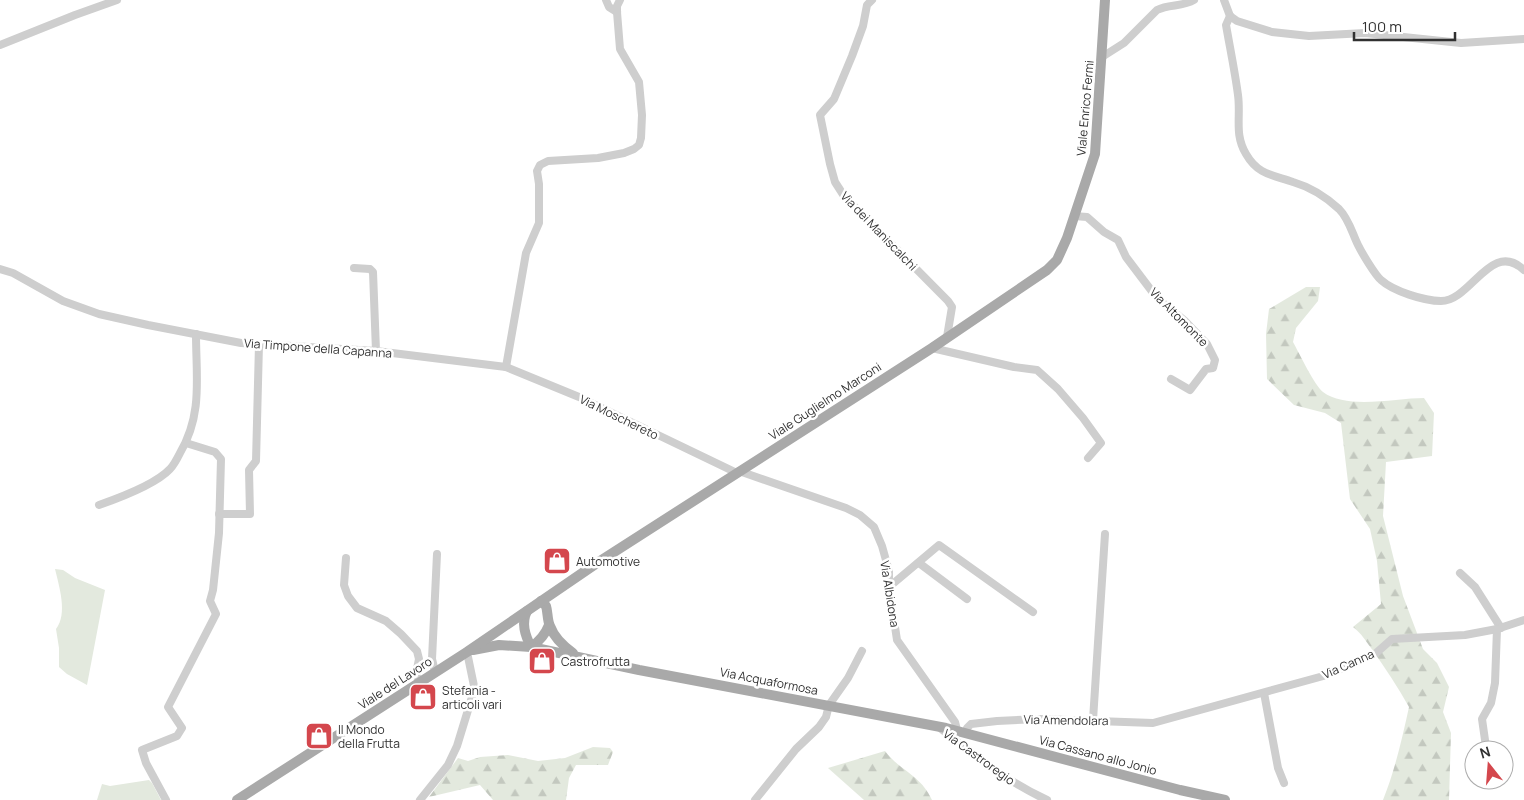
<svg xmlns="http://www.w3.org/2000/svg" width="1524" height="800" font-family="Manrope,sans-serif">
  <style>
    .grass { fill: #e3e9de }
    .forest { fill: url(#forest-firs) }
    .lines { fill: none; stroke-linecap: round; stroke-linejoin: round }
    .minor { stroke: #cecece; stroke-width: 8 }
    .major { stroke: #a9a9a9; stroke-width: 10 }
    .labels { text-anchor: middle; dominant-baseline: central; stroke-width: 5; stroke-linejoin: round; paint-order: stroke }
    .street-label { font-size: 12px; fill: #313131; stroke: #fff }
    .poi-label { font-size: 12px; fill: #313131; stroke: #fff; text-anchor: start }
  </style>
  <defs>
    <pattern id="forest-firs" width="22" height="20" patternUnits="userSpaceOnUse" patternTransform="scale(1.25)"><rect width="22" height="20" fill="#e3e9de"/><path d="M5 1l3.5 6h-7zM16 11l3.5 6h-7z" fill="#c3c8bf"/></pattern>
  </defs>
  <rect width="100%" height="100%" fill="#fff"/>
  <!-- grass -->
  <g class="grass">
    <path d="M 55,569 L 63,570 L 75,578 L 105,590 L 87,685 L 67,674 L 59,667 L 59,648 L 56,629 C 68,614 59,586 55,569 Z"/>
    <polygon points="149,780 152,783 161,800 97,800 102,784 110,786"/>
  </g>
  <!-- forest -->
  <g class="forest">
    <path d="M 1306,287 L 1320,287 L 1318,301 L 1296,328 L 1293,342 C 1299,353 1315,386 1323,392 C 1347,410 1396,398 1424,398 L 1434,413 L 1432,456 L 1386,462 L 1383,516 L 1403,596 L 1423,649 L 1437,663 L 1449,687 L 1443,712 L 1451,733 L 1449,800 L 1383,800 C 1395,770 1402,739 1409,707 C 1398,687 1385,668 1371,648 C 1364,639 1363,635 1353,627 L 1381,604 L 1377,561 L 1370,529 L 1350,499 L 1341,423 L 1325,413 L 1294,405 L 1267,379 L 1266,334 L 1269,309 Z"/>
    <polygon points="593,747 610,748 613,752 608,765 576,765 569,778 566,800 493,800 480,785 429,797 458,758 468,761 480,757 508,755 538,761 565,758"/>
    <path d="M 885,751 C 900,771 921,775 932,800 L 864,800 L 828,768 Z"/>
  </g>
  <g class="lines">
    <!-- minor -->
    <g class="minor">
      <polyline points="606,0 609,7 617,12"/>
      <polyline points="872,0 867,5 863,26 852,56 834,99 820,115 830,164 835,182 844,196 948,301 952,307 947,337"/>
      <polyline points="1224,0 1230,16 1237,21 1272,32 1309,36 1365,33 1461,43 1524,39"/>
      <path d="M 1230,16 L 1226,25 C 1230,48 1235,72 1238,95 C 1241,117 1234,134 1246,154 C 1258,175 1273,175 1293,182 C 1310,187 1326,197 1339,209 C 1349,219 1352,233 1358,245 C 1362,253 1375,275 1381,280 C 1393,291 1424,301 1441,301 C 1471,301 1491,239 1524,270"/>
      <polyline points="0,45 75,15 117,0"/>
      <path d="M 1102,57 L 1124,43 L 1157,10 C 1169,4 1183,7 1194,0"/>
      <polyline points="1074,216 1087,217 1104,232 1118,240 1126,257 1157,298 1184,320 1207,344 1215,360 1213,368 1206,369 1190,390 1171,379"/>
      <polyline points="354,268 370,269 373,272 376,351"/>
      <polyline points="0,269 13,273 63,301 99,314 148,325 241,343 376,351 506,367 579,397 737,473"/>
      <polyline points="932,348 1014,367 1037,370 1058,389 1083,418 1101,443 1088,458"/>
      <polyline points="506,367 526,253 539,223 539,184 537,171 540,165 548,161 598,158 624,153 634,149 639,145 641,138 642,115 639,82 620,49 617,12 617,6 620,0"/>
      <polyline points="739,471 846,508 860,515 874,527 882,546 889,571 889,587 897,640 955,722 957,730"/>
      <path d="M 99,505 C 119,498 156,484 170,469 C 174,465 177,459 180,453 C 203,414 196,377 196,334"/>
      <polyline points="219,514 250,514 249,470 256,461 259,344"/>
      <polyline points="346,558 344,585 348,596 357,608 386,621 401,634 417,651 419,659 416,674 419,682"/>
      <polyline points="919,563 967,599"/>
      <polyline points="1460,573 1475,587 1501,628"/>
      <polyline points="889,587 939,545 1033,612"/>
      <polyline points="435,672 432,659 437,554"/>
      <polyline points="1264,693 1278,768 1284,783"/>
      <polyline points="1093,720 1105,534"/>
      <path d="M 940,728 C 973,755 1008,782 1047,800"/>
      <polyline points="966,733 967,728 971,724 997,721 1040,719 1153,723 1327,675 1375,654 1392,639 1465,635 1497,629 1524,620"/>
      <polyline points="1485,740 1482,719 1491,703 1495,683 1497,629"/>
      <polyline points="166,800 146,763 142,750 177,736 182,728 168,707 216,614 210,601 213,590 219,533 221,459 215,452 186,443"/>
      <polyline points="420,800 448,765 457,746 472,697 474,686 467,652"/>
      <polyline points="755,800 796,749 819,727 826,717 829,705 848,678 862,651"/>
    </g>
    <!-- major -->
    <g class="major">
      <path d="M 541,601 L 546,606 C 548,612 547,620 550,626 C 554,637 563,646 573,653"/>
      <path d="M 527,611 C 521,623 525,635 531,647"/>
      <path d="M 531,647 C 540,641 545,635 549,625"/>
      <polyline points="473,650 499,645 531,647 639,670 946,728 1180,790 1225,800"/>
      <polyline points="237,800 467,652 597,563 932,348 1047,270 1057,260 1067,238 1095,154 1105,0"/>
    </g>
  </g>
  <!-- icons -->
  <defs>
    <g id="shop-square" transform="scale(1.4375)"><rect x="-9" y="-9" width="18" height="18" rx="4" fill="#d4474d" stroke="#fff"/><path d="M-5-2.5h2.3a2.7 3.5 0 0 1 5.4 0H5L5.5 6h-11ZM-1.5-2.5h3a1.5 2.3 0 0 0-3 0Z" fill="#fff"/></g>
  </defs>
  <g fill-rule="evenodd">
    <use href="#shop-square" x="557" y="561"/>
    <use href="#shop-square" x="542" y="661"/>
    <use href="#shop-square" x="423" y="697"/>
    <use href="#shop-square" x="319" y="736"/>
  </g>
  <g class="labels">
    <!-- street labels -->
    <g class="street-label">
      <text transform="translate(1085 108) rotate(-85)">Viale Enrico Fermi</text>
      <text transform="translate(879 231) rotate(46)">Via dei Maniscalchi</text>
      <text transform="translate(1179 317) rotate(45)">Via Altomonte</text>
      <text transform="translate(318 348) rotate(4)">Via Timpone della Capanna</text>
      <text transform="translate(825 401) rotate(-33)">Viale Guglielmo Marconi</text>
      <text transform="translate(619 417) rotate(26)">Via Moschereto</text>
      <text transform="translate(890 594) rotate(81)">Via Albidona</text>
      <text transform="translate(1348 664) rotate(-24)">Via Canna</text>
      <text transform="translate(769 681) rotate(11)">Via Acquaformosa</text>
      <text transform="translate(395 683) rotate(-33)">Viale del Lavoro</text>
      <text transform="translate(1066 720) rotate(1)">Via Amendolara</text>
      <text transform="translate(1098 755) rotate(15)">Via Cassano allo Jonio</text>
      <text transform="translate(979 757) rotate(36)">Via Castroregio</text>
    </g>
    <!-- poi labels -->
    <g class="poi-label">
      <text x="576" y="561">Automotive</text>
      <text x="561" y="661">Castrofrutta</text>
      <text x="442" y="690">Stefania -<tspan x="442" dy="14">articoli vari</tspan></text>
      <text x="338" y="729">Il Mondo<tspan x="338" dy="14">della Frutta</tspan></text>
    </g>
  </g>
  <!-- north arrow -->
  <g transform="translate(1489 765) rotate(343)"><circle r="24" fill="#ffffff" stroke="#adadad"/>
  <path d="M0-4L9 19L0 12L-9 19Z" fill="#d4474d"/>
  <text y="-8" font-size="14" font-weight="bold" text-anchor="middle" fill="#313131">N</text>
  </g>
  <!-- scale -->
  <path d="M1354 32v8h101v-8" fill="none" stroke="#313131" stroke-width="2.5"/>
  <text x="1362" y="32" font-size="15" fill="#313131" stroke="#ffffff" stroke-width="4" paint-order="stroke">100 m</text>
</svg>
